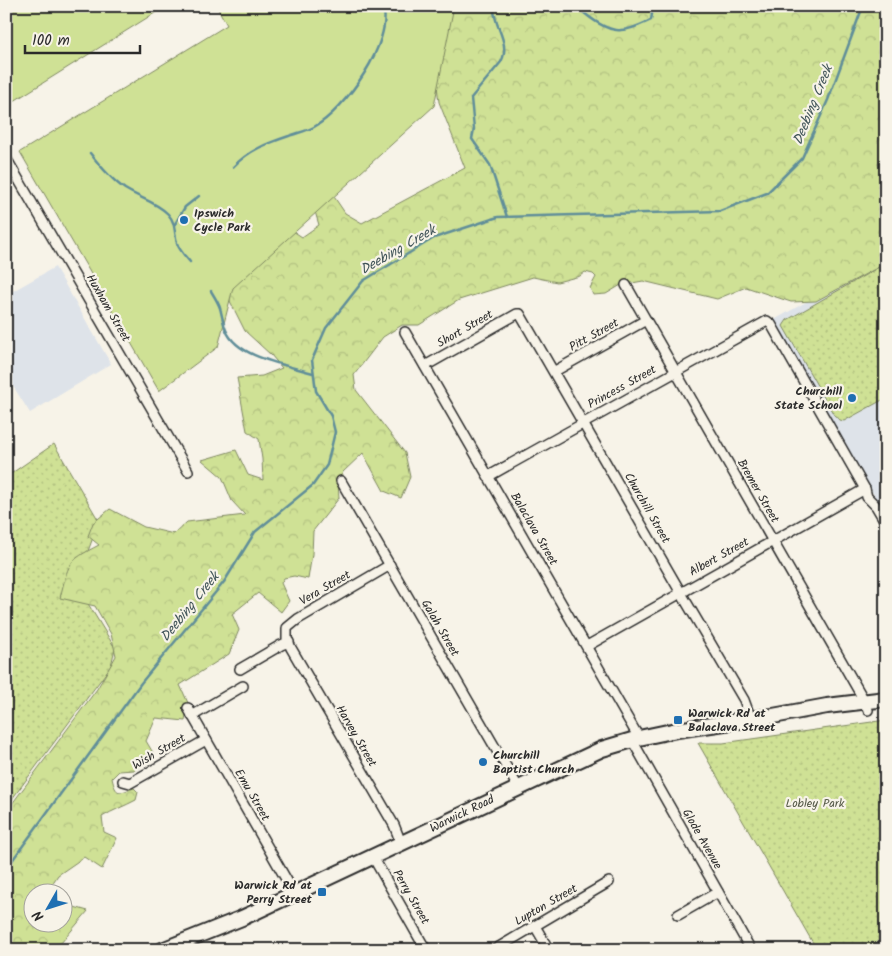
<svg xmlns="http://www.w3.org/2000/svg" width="892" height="956" font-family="Kalam,sans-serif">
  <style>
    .built { fill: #dee3e9 }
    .grass { fill: url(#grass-dots); stroke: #7d8660 }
    .forest { fill: url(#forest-crowns); stroke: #7d8660 }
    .garden { fill: #cfe195; stroke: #7d8660 }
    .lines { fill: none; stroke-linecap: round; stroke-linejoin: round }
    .stream { stroke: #608e99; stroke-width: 2.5 }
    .street-casing { stroke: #2b2b2b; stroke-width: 12 }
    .primary-casing { stroke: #2b2b2b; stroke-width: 18 }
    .street { stroke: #f7f3e8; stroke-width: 9 }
    .primary { stroke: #f7f3e8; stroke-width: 14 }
    .poi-dot { fill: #1f6fb2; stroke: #f7f3e8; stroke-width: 2 }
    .labels { text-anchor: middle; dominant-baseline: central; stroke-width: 4.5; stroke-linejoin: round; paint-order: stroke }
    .poi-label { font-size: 12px; font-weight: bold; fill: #2b2b2b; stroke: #f7f3e8; text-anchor: start }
    .street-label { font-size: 12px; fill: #2b2b2b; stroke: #f7f3e8 }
    .park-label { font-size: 12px; fill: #545846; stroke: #f7f3e8 }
    .water-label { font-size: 14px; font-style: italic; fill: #415459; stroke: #f7f3e8 }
  </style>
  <defs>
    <pattern id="grass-dots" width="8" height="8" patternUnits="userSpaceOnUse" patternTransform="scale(1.25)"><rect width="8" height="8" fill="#cfe195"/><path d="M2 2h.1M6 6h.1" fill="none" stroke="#b2c181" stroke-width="1.8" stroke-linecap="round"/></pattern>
    <pattern id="forest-crowns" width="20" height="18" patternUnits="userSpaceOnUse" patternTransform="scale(1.25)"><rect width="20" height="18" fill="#cfe195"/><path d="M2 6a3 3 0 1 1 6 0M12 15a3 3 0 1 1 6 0" fill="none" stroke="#b2c181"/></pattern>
  </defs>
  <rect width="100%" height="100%" fill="#f7f3e8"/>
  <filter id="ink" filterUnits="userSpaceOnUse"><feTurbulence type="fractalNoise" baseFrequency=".02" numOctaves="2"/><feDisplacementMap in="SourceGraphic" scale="10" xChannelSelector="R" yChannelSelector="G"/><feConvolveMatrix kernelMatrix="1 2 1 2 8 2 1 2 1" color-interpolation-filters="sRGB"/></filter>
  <g filter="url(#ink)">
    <!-- built -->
    <g class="built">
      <polygon points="886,257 886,516 774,320"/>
      <polygon points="55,267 111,364 30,413 6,375 6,295"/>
    </g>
    <!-- grass -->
    <g class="grass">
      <polygon points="886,263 886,398 844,421 840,420 834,415 783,326 787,320"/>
      <polygon points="54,444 99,521 76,584 115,648 111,666 6,807 6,473 12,473"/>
      <polygon points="886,720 886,928 872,950 817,950 698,743 723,743"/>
    </g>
    <!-- forest -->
    <path class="forest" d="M 427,6 L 886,6 L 886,263 L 816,301 L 791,302 L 746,287 L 717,299 L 643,281 L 621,285 L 606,294 L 593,295 L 590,288 L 596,277 L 593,274 L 585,272 L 580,276 L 557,282 L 533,277 L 459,300 L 419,325 L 402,325 L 383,337 L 354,375 L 356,390 L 405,453 L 410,477 L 401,498 L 384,491 L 363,453 L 343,472 L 338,482 L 339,498 L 313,531 L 312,554 L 308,579 L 294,576 L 284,578 L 281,583 L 289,601 L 281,612 L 258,593 L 232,614 L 239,630 L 229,654 L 180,685 L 188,703 L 185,721 L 156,718 L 146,741 L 155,756 L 134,770 L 119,771 L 112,778 C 116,796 119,793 134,788 L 138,792 L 136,800 C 125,806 113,810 102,817 L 104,832 L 117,838 L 102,869 L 84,857 L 58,875 L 46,893 L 32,894 L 32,924 L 45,924 L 46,927 L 50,924 L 62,924 L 63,915 L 74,907 L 88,911 L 61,943 L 43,950 L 6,950 L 6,812 L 97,689 L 116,656 L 111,634 L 95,606 L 60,598 C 69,563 66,562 99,545 L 88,536 L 93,523 L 110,509 L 144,527 L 174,534 L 187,522 L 245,515 L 232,501 L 222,477 L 202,460 L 236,450 L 248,475 L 263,480 L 262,459 L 259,439 L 247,431 L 237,378 L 262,376 L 282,368 L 271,355 L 245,331 L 230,301 L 231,275 L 287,227 L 302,237 L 319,225 L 311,198 L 322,179 L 345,213 L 362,223 L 465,168 L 439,102 Z"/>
    <!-- garden -->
    <g class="garden">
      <polygon points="6,6 166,6 6,106"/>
      <polygon points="219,6 454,6 434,106 233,288 218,347 159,391 20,152 227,25 217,7"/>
    </g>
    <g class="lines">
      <!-- stream -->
      <g class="stream">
        <path d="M 500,6 L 494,10 C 495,28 511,44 501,62 L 471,98 L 474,129 L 472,139 L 490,165 L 507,217"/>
        <path d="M 576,6 C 586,15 607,32 621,30 C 631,30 642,24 651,20 L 652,14 L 650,8 L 647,6"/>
        <path d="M 90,153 C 100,166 112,180 125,189 C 139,198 157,202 168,214 C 176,223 174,232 177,243 C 179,250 185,256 190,262"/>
        <path d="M 233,167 C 249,150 268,143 289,136 C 297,133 307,131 314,127 C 345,110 394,41 383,6"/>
        <polyline points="175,224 185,207 199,196"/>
        <path d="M 211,291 C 214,296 218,302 220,308 C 222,315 223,323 226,330 C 237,358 287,365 313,373"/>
        <polyline points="6,869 141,683 224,582 255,532 313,485 327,465 335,432 331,416 316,391 312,360 326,328 363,281 434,238 498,217 720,211 767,193 802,158 828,100 863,6"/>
      </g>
      <!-- street casing -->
      <g class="street-casing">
        <g id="street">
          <polyline points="6,158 188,471"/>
          <polyline points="626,285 865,702 868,710"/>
          <polyline points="405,332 639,738"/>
          <polyline points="425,366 517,314 520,314 681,593 744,700 751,719"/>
          <polyline points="555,371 646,320"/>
          <polyline points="489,476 767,321 771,324 865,489 867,497 876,506 886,523"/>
          <polyline points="341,481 518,787"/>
          <polyline points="390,565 298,619 287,628 287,639 291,648 394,825 401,843"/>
          <polyline points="587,646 865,489"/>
          <polyline points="240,669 281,645 289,642"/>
          <polyline points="188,708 294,893"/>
          <polyline points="192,716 243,686"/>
          <polyline points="632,740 751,950"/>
          <polyline points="123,781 130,783 206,740"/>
          <polyline points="373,857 426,950"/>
          <polyline points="678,915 718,892"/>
          <polyline points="535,926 549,950"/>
          <polyline points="494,950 609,882"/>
        </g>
      </g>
      <!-- primary casing -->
      <g class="primary-casing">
        <polyline id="primary" points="162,950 242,918 602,749 639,738 677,730 773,716 827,706 886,699"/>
      </g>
      <!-- street -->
      <use href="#street" class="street"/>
      <!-- primary -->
      <use href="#primary" class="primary"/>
    </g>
  </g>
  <!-- markers -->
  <g class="poi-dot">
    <circle cx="184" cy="220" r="5"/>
    <circle cx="852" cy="398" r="5"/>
    <rect x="673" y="715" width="10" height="10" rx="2.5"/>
    <circle cx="483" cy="762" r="5"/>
    <rect x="317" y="887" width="10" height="10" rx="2.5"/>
  </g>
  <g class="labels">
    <!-- poi labels -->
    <g class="poi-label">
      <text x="194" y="213">Ipswich<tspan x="194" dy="14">Cycle Park</tspan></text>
      <text x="842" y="391" text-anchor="end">Churchill<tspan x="842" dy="14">State School</tspan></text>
      <text x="688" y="713">Warwick Rd at<tspan x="688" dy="14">Balaclava Street</tspan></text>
      <text x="493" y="755">Churchill<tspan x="493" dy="14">Baptist Church</tspan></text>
      <text x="312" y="885" text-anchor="end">Warwick Rd at<tspan x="312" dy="14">Perry Street</tspan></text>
    </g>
    <!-- street labels -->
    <g class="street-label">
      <text transform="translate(108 308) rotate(60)">Huxham Street</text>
      <text transform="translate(465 329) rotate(-30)">Short Street</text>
      <text transform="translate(594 335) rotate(-29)">Pitt Street</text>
      <text transform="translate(622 387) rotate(-29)">Princess Street</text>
      <text transform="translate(758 491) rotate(60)">Bremer Street</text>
      <text transform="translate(647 508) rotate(60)">Churchill Street</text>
      <text transform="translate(534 529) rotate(60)">Balaclava Street</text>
      <text transform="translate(719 557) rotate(-29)">Albert Street</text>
      <text transform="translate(325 588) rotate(-30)">Vera Street</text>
      <text transform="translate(440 628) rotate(60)">Galah Street</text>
      <text transform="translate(356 736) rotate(60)">Harvey Street</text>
      <text transform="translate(159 752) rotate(-30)">Wish Street</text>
      <text transform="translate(252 795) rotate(60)">Emu Street</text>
      <text transform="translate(462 814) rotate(-26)">Warwick Road</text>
      <text transform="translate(702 839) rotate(60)">Glode Avenue</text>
      <text transform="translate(411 897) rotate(60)">Perry Street</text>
      <text transform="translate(546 905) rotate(-30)">Lupton Street</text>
    </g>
    <!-- park labels -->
    <g class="park-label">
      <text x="815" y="803">Lobley Park</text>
    </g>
    <!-- water labels -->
    <g class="water-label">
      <text transform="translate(813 105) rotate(-68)">Deebing Creek</text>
      <text transform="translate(398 250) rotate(-30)">Deebing Creek</text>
      <text transform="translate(190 607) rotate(-51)">Deebing Creek</text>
    </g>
  </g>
  <!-- margin -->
  <rect width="892" height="956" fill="none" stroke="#f7f3e8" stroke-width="25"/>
  <rect x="12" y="12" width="867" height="931" fill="none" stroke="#2b2b2b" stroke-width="2" filter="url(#ink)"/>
  <!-- north arrow -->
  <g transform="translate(48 908) rotate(231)"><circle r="24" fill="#f7f3e8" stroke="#a5a39c"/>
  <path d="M0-4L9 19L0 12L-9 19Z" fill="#1f6fb2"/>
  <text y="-8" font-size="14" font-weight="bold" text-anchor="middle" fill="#2b2b2b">N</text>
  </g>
  <!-- scale -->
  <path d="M25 45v8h115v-8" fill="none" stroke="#2b2b2b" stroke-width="2.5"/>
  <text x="32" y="45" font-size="15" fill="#2b2b2b" stroke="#f7f3e8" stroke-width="4" paint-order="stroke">100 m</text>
</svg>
